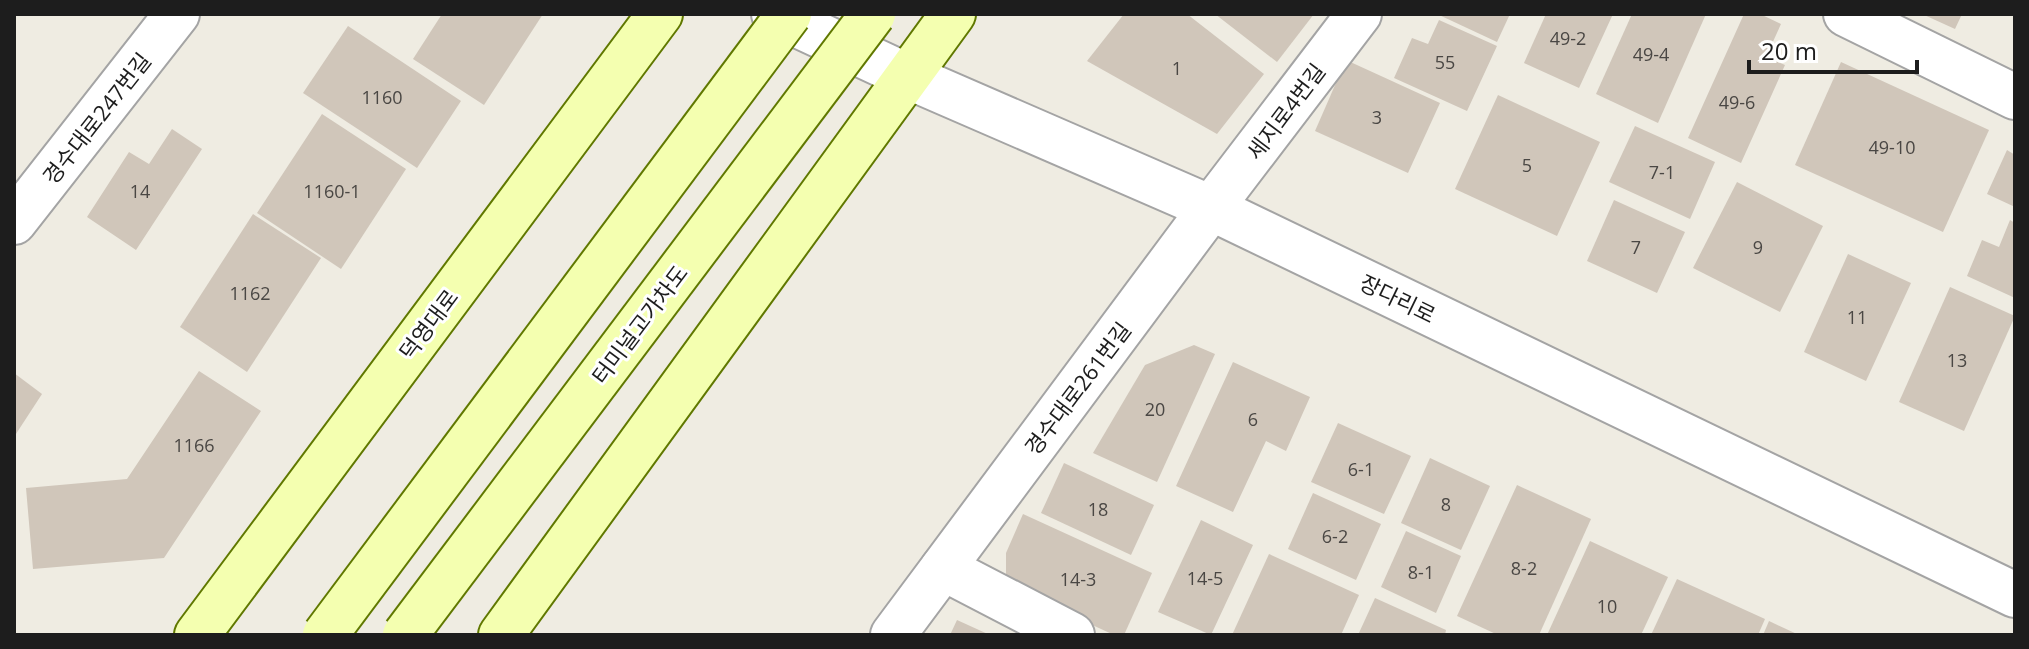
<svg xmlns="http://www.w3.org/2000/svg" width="2029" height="649" font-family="'Open Sans','Noto Sans KR',sans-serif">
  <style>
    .building { fill: #d0c6ba }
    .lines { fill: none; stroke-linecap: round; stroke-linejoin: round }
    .minor-casing { stroke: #a4a4a4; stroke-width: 48 }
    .tertiary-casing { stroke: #a4a4a4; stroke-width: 48 }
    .secondary-casing { stroke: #607800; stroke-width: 48 }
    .minor { stroke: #fff; stroke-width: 44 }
    .tertiary { stroke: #fff; stroke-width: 44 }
    .secondary { stroke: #f4ffb0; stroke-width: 44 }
    .secondary-bridge-casing { stroke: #607800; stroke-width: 48; stroke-linecap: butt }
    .secondary-bridge { stroke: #f4ffb0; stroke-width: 44 }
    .labels { text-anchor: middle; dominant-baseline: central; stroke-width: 6; stroke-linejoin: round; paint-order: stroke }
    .number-label { font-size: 18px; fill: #4a4744 }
    .street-label { font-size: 22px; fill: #1d1d1d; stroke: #fff }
  </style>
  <rect width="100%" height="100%" fill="#efece2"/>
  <!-- building -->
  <g class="building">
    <polygon points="442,14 543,14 484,105 413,59"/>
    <polygon points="1124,14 1187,14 1264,74 1217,134 1087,61"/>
    <polygon points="1215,14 1314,14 1277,62"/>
    <polygon points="1437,14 1510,14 1497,42"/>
    <polygon points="1546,14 1613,14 1579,88 1524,63"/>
    <polygon points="1632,14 1706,14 1658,123 1596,94"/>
    <polygon points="1744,14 1760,14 1781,24 1766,57 1785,65 1741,163 1688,138"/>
    <polygon points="1922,14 1962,14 1955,29"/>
    <polygon points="1439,20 1497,46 1467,111 1394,78 1412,38 1428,44"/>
    <polygon points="348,26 461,101 417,168 303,93"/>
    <polygon points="1346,60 1440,103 1408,173 1315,131"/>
    <polygon points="1841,62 1989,130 1943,232 1795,165"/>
    <polygon points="1498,95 1600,142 1557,236 1455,189"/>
    <polygon points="322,114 406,169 341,269 257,213"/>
    <polygon points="1635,126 1715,162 1690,219 1609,182"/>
    <polygon points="172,129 202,149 136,250 87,217 129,152 149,164"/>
    <polygon points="2007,150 2015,155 2015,207 1987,194"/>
    <polygon points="1737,182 1823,226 1780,312 1693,268"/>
    <polygon points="1614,200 1685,232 1657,293 1587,261"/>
    <polygon points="253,214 321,258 247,372 180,327"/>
    <polygon points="2010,220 2015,223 2015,298 1967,276 1982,240 1999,247"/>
    <polygon points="1848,254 1911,283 1866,381 1804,352"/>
    <polygon points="1950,287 2015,316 1964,431 1899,402"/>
    <polygon points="1194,345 1215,354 1157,482 1093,453 1145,365"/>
    <polygon points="1233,362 1310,397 1286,451 1266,441 1233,512 1176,486"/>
    <polygon points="199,371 261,411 164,558 33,569 26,488 127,479"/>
    <polygon points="14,373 42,394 14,437"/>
    <polygon points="1338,423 1411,456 1384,514 1311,482"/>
    <polygon points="1430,458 1490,486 1461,550 1401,523"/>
    <polygon points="1064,463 1154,505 1131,555 1041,513"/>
    <polygon points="1517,485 1591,519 1539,635 1498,635 1457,616"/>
    <polygon points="1313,493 1381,524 1356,580 1288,549"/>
    <polygon points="1023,514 1152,573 1124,635 1114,635 1006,585 1006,553"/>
    <polygon points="1201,520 1253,545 1211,635 1158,612"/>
    <polygon points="1406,531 1461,556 1436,613 1381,587"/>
    <polygon points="1590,541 1668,577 1641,635 1547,635"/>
    <polygon points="1269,554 1359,595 1341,635 1232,635"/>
    <polygon points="1677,579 1765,619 1758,635 1651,635"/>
    <polygon points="1375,598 1446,630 1445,635 1358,635"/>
    <polygon points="957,620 990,635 950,635"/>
    <polygon points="1769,621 1799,635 1763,635"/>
  </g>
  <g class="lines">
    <!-- minor casing -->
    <g class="minor-casing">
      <g id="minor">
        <polyline points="1846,14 2015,97"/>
        <polyline points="14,222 177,14"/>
        <polyline points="943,568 1072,635"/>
        <polyline points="893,635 1211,208 1359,14"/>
      </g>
    </g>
    <!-- tertiary casing -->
    <g class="tertiary-casing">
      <polyline id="tertiary" points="774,14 907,76 1211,208 2015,595"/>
    </g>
    <!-- secondary casing -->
    <g class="secondary-casing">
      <g id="secondary">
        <polyline points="197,635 660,14"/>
        <polyline points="501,635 953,14"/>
      </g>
    </g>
    <!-- minor -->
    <use href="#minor" class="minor"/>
    <!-- tertiary -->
    <use href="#tertiary" class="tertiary"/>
    <!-- secondary -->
    <use href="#secondary" class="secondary"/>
    <!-- secondary-bridge casing -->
    <g class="secondary-bridge-casing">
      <g id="secondary-bridge">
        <polyline points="325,635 789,14"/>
        <polyline points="405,635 873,14"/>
      </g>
    </g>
    <!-- secondary-bridge -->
    <use href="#secondary-bridge" class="secondary-bridge"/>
  </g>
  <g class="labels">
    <!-- number labels -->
    <g class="number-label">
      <text x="1568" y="38">49-2</text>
      <text x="1651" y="54">49-4</text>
      <text x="1445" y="62">55</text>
      <text x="1177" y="68">1</text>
      <text x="382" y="97">1160</text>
      <text x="1737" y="102">49-6</text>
      <text x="1377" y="117">3</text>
      <text x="1892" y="147">49-10</text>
      <text x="1527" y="165">5</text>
      <text x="1662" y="172">7-1</text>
      <text x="140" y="191">14</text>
      <text x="332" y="191">1160-1</text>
      <text x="1636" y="247">7</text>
      <text x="1758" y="247">9</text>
      <text x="250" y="293">1162</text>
      <text x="1857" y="317">11</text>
      <text x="1957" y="360">13</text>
      <text x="1155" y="409">20</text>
      <text x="1253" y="419">6</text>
      <text x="194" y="445">1166</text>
      <text x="1361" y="469">6-1</text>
      <text x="1446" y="504">8</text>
      <text x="1098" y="509">18</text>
      <text x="1335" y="536">6-2</text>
      <text x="1524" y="568">8-2</text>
      <text x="1421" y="572">8-1</text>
      <text x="1205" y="578">14-5</text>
      <text x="1078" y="579">14-3</text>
      <text x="1607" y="606">10</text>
    </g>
    <!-- street labels -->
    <g class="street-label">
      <text transform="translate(1285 111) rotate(-53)">세지로4번길</text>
      <text transform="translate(96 118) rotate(-52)">경수대로247번길</text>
      <text transform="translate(1398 298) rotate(26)">장다리로</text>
      <text transform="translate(428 324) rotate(-53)">덕영대로</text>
      <text transform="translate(639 324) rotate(-53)">터미널고가차도</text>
      <text transform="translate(1077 388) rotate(-53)">경수대로261번길</text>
    </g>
  </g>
  <!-- border -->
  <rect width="2029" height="649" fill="none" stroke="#1d1d1d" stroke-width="32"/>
  <!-- scale -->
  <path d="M1749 60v12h168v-12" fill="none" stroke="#1d1d1d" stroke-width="4"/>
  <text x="1761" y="60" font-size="24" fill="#1d1d1d" stroke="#ffffff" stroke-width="6" paint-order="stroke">20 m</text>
</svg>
